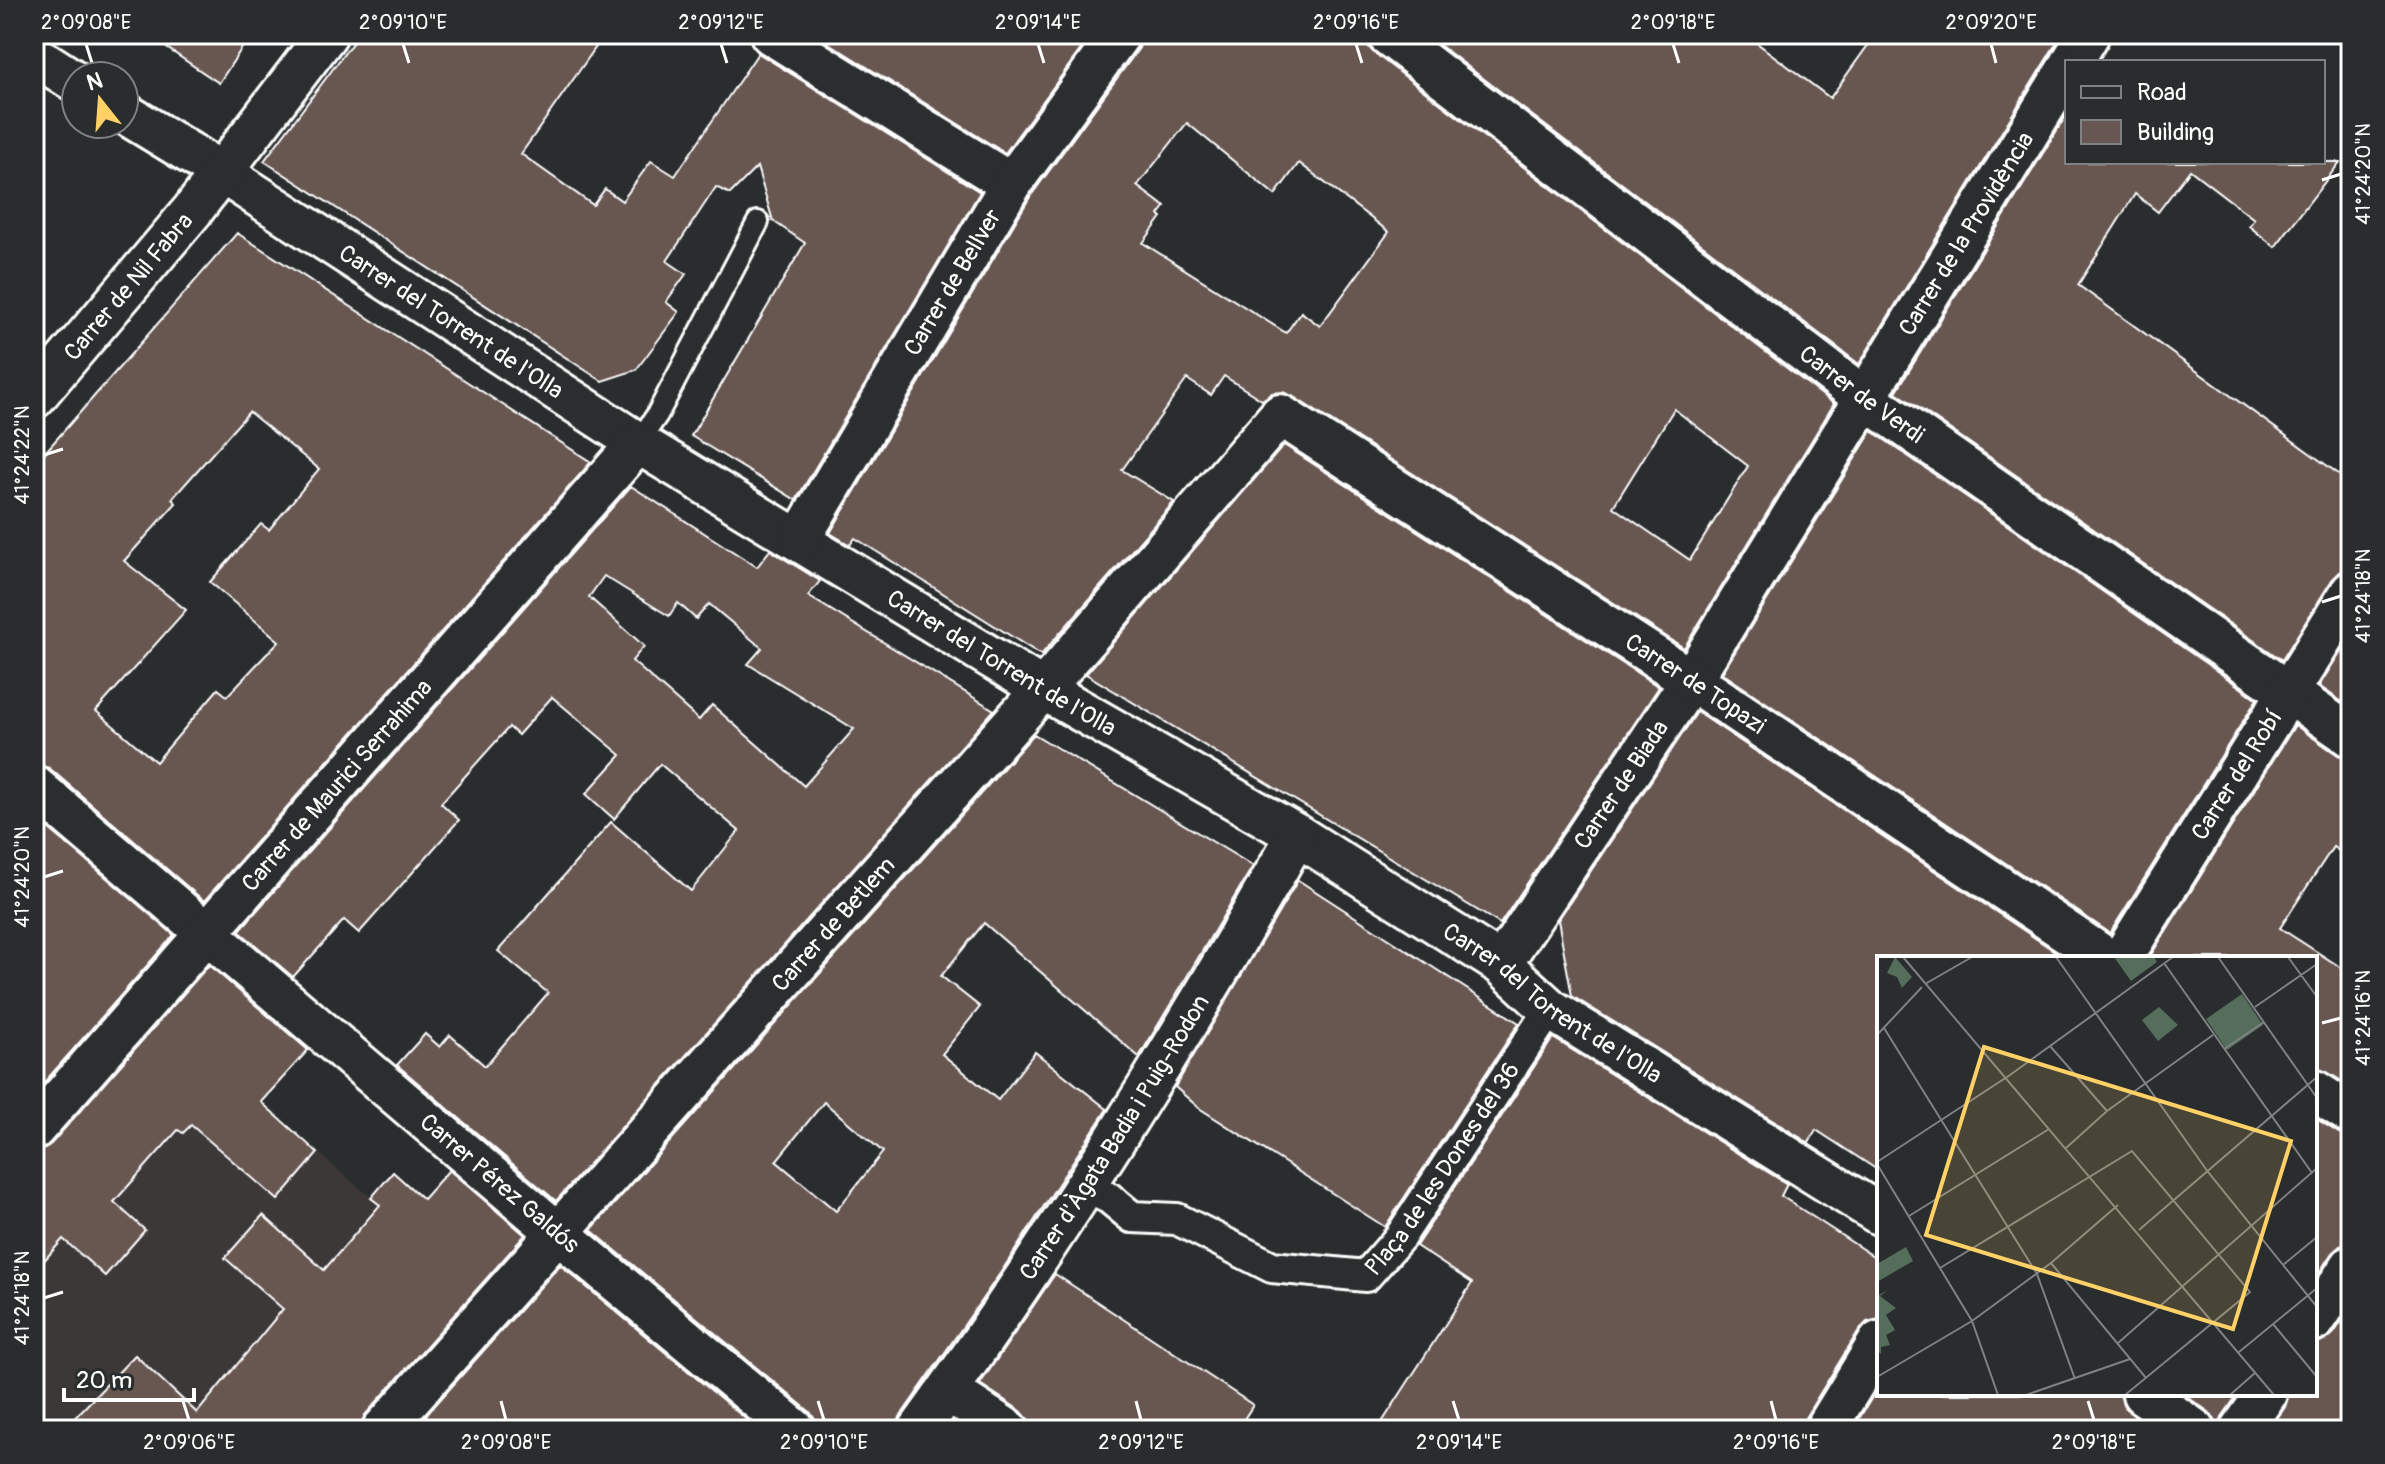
<svg xmlns="http://www.w3.org/2000/svg" width="2385" height="1464" font-family="Pangolin,sans-serif">
  <style>
    .built { fill: #3c3938 }
    .building { fill: #675651; stroke: #fff; stroke-width: 2; fill-rule: evenodd }
    .lines { fill: none; stroke-linecap: round; stroke-linejoin: round }
    .service-casing { stroke: #fff; stroke-width: 26 }
    .pedestrian-casing { stroke: #fff; stroke-width: 36 }
    .minor-casing { stroke: #fff; stroke-width: 46 }
    .service { stroke: #2a2d2e; stroke-width: 20 }
    .pedestrian { stroke: #2a2d2e; stroke-width: 30 }
    .minor { stroke: #2a2d2e; stroke-width: 40 }
    .ticks { fill: none; stroke: #fff; stroke-width: 3 }
    .labels { text-anchor: middle; dominant-baseline: central; stroke-width: 6; stroke-linejoin: round; paint-order: stroke }
    .street-label { font-size: 24px; fill: #fff; stroke: #2a2d2e }
    .inset-road { fill: none; stroke: #7f8182; stroke-width: 2 }
    .view { fill: #ffd166; fill-opacity: 0.15; stroke: #ffd166; stroke-width: 4 }
    .inset-edge { fill: none; stroke: #fff; stroke-width: 4 }
    .neatline { fill: none; stroke: #fff; stroke-width: 3 }
    .ticks-label { font-size: 20px; text-anchor: middle; fill: #fff }
  </style>
  <rect width="100%" height="100%" fill="#2a2d2e"/>
  <filter id="ink" filterUnits="userSpaceOnUse"><feTurbulence type="fractalNoise" baseFrequency=".0125" numOctaves="2"/><feDisplacementMap in="SourceGraphic" scale="16" xChannelSelector="R" yChannelSelector="G"/><feConvolveMatrix kernelMatrix="1 2 1 2 8 2 1 2 1" color-interpolation-filters="sRGB"/></filter>
  <g filter="url(#ink)">
    <!-- built -->
    <polygon class="built" points="191,1125 278,1200 318,1153 480,1290 356,1430 34,1429 34,1272 62,1239 105,1275 145,1230 114,1202 178,1130 183,1133"/>
    <!-- building -->
    <g class="building">
      <polygon points="146,34 251,34 219,83"/>
      <polygon points="359,34 605,34 521,154 593,205 605,189 622,201 651,161 675,176 758,53 980,192 796,500 691,436 805,243 773,221 757,167 730,194 716,187 667,261 686,274 666,302 679,312 636,370 602,381 264,161"/>
      <polygon points="814,34 1092,34 1005,153"/>
      <path d="M 1143,34 L 1364,34 L 1366,44 L 1373,52 L 1834,404 L 1684,648 L 1292,396 L 1283,392 L 1272,393 L 1262,400 L 1224,376 L 1211,395 L 1187,379 L 1122,470 L 1174,502 L 1041,655 L 855,538 L 850,545 L 830,533 L 1030,197 L 1139,48 ZM 1187,123 L 1275,195 L 1299,163 L 1389,232 L 1320,326 L 1301,312 L 1286,333 L 1143,243 L 1162,217 L 1159,215 L 1165,207 L 1137,186 ZM 1674,409 L 1748,466 L 1690,560 L 1613,507 Z"/>
      <polygon points="1425,34 1745,34 1830,98 1876,34 2062,34 1859,364"/>
      <polygon points="2067,114 2067,162 2340,162 2275,247 2249,226 2254,219 2190,170 2158,212 2135,194 2078,285 2351,483 2351,569 2340,572 2332,580 2282,660 1896,392"/>
      <path d="M 237,233 L 591,462 L 204,901 L 49,768 L 34,764 L 34,465 ZM 249,412 L 319,469 L 269,530 L 261,524 L 210,582 L 279,641 L 227,696 L 218,689 L 156,762 L 96,711 L 186,610 L 124,561 L 176,503 L 172,499 Z"/>
      <polygon points="1872,431 2257,699 2110,933 1722,673"/>
      <polygon points="1284,445 1659,687 1500,924 1086,674"/>
      <path d="M 631,486 L 757,567 L 770,550 L 820,581 L 808,596 L 994,710 L 556,1201 L 397,1065 L 425,1034 L 440,1047 L 450,1035 L 485,1066 L 548,993 L 498,951 L 611,822 L 691,891 L 739,831 L 660,764 L 614,819 L 586,794 L 621,755 L 552,697 L 518,735 L 509,727 L 441,803 L 459,820 L 359,933 L 344,920 L 293,977 L 239,931 ZM 604,576 L 669,616 L 678,603 L 696,619 L 709,604 L 762,648 L 748,664 L 854,729 L 804,786 L 712,705 L 699,720 L 632,661 L 644,646 L 589,597 Z"/>
      <polygon points="2351,635 2351,708 2319,686"/>
      <polygon points="1697,712 2065,958 1879,958 1879,1171 1816,1130 1809,1143 1572,996 1558,920"/>
      <polygon points="2295,725 2338,755 2351,759 2351,859 2333,847 2280,928 2351,974 2351,1087 2327,1072 2315,1068 2315,958 2149,958"/>
      <path d="M 1034,734 L 1253,866 L 1139,1057 L 984,923 L 941,976 L 980,1007 L 942,1054 L 998,1100 L 1035,1052 L 1107,1109 L 1001,1272 L 900,1417 L 896,1430 L 817,1430 L 816,1421 L 810,1412 L 591,1230 ZM 824,1102 L 883,1152 L 836,1211 L 776,1161 Z"/>
      <polygon points="34,816 174,935 34,1094"/>
      <polygon points="1298,880 1519,1023 1385,1227 1199,1108 1175,1087"/>
      <polygon points="209,965 308,1050 261,1102 318,1153 278,1200 191,1125 183,1133 178,1130 114,1202 145,1230 105,1276 63,1239 34,1272 34,1151 42,1150 51,1144"/>
      <polygon points="1553,1038 1787,1184 1781,1196 1879,1260 1879,1319 1867,1322 1859,1330 1805,1418 1802,1430 1377,1430 1472,1283 1416,1246"/>
      <polygon points="2315,1118 2339,1133 2351,1137 2351,1243 2340,1246 2332,1253 2315,1279"/>
      <polygon points="449,1170 525,1235 365,1415 360,1430 63,1430 135,1355 197,1413 283,1309 225,1258 263,1215 324,1270 380,1205 371,1198 393,1172 423,1199"/>
      <polygon points="560,1265 759,1430 413,1430"/>
      <polygon points="1055,1274 1253,1405 1237,1430 1031,1430 1028,1419 1021,1411 980,1384"/>
      <polygon points="2351,1307 2351,1430 2269,1430 2285,1407 2289,1394 2315,1394 2315,1343 2326,1340 2334,1333"/>
      <polygon points="1879,1386 1879,1394 2120,1394 2123,1404 2129,1412 2155,1430 1852,1430"/>
      <polygon points="2183,1394 2238,1394 2222,1417 2218,1430 2215,1420 2209,1412"/>
    </g>
    <g class="lines">
      <!-- service casing -->
      <g class="service-casing">
        <polyline id="service" points="638,443 657,415 758,222"/>
      </g>
      <!-- pedestrian casing -->
      <g class="pedestrian-casing">
        <g id="pedestrian">
          <path id="s1" d="M 1085,1187 L 1109,1198 L 1132,1217 L 1177,1219 L 1272,1267 L 1366,1276 L 1400,1237 L 1550,1009"/>
        </g>
      </g>
      <!-- minor casing -->
      <g class="minor-casing">
        <g id="minor">
          <polyline points="771,34 1011,184"/>
          <path id="s2" d="M 1387,34 L 1866,399 L 2351,736"/>
          <polyline points="34,55 76,82"/>
          <polyline points="2072,62 2089,34"/>
          <path id="s3" d="M 124,113 L 221,172 L 638,443 L 1043,689 L 1297,835 L 1501,964 L 1550,1009 L 1879,1214"/>
          <path id="s4" d="M 34,398 L 193,210 L 327,34"/>
          <path id="s5" d="M 799,540 L 1011,184 L 1120,34"/>
          <path id="s6" d="M 34,786 L 558,1233 L 795,1430"/>
          <path id="s7" d="M 2122,958 L 2351,592"/>
          <path id="s8" d="M 1501,964 L 1691,680 L 2067,70"/>
          <polyline points="2315,1091 2351,1114"/>
          <path id="s9" d="M 34,1129 L 638,443"/>
          <polyline points="2315,1320 2351,1266"/>
          <polyline points="948,1391 1008,1430"/>
          <polyline points="2143,1394 2195,1430"/>
          <path id="s10" d="M 382,1430 L 1043,689 L 1280,415 L 1691,680 L 2106,958"/>
          <path id="s11" d="M 919,1430 C 1057,1239 1181,1040 1297,835"/>
          <polyline points="1825,1430 1879,1342"/>
          <polyline points="2241,1430 2266,1394"/>
        </g>
      </g>
      <!-- service -->
      <use href="#service" class="service"/>
      <!-- pedestrian -->
      <use href="#pedestrian" class="pedestrian"/>
      <!-- minor -->
      <use href="#minor" class="minor"/>
    </g>
  </g>
  <!-- ticks -->
  <path class="ticks" d="M 86,44 L 92,63M 403,44 L 409,63M 721,44 L 727,63M 1038,44 L 1044,63M 1356,44 L 1362,63M 1673,44 L 1679,63M 1991,44 L 1996,63M 2322,180 L 2341,174M 44,455 L 63,449M 2322,602 L 2341,596M 44,877 L 63,871M 2322,1023 L 2341,1018M 44,1298 L 63,1292M 183,1401 L 189,1420M 501,1401 L 506,1420M 818,1401 L 824,1420M 1136,1401 L 1141,1420M 1453,1401 L 1459,1420M 1771,1401 L 1776,1420M 2088,1401 L 2094,1420"/>
  <g class="labels">
    <!-- street labels -->
    <g class="street-label">
      <text stroke="none"><textPath href="#s8" startOffset="866">Carrer de la Providència</textPath></text>
      <text stroke="none"><textPath href="#s5" startOffset="300">Carrer de Bellver</textPath></text>
      <text stroke="none"><textPath href="#s4" startOffset="146">Carrer de Nil Fabra</textPath></text>
      <text stroke="none"><textPath href="#s3" startOffset="388">Carrer del Torrent de l'Olla</textPath></text>
      <text stroke="none"><textPath href="#s2" startOffset="596">Carrer de Verdi</textPath></text>
      <text stroke="none"><textPath href="#s3" startOffset="1036">Carrer del Torrent de l'Olla</textPath></text>
      <text stroke="none"><textPath href="#s10" startOffset="1850">Carrer de Topazi</textPath></text>
      <text stroke="none"><textPath href="#s7" startOffset="216">Carrer del Robí</textPath></text>
      <text stroke="none"><textPath href="#s8" startOffset="216">Carrer de Biada</textPath></text>
      <text stroke="none"><textPath href="#s9" startOffset="458">Carrer de Maurici Serrahima</textPath></text>
      <text stroke="none"><textPath href="#s10" startOffset="678">Carrer de Betlem</textPath></text>
      <text stroke="none"><textPath href="#s3" startOffset="1684">Carrer del Torrent de l'Olla</textPath></text>
      <text stroke="none"><textPath href="#s11" startOffset="352">Carrer d'Àgata Badia i Puig-Rodon</textPath></text>
      <text stroke="none"><textPath href="#s1" startOffset="434">Plaça de les Dones del 36</textPath></text>
      <text stroke="none"><textPath href="#s6" startOffset="612">Carrer Pérez Galdós</textPath></text>
    </g>
  </g>
  <!-- overview -->
  <g transform="translate(1877 956)">
    <rect width="440" height="440" fill="#2a2d2e"/>
    <path d="M 18,1 L 35,21 L 25,32 L 20,21 L 10,17 ZM 237,1 L 277,1 L 280,6 L 254,25 ZM 365,38 L 386,69 L 350,94 L 329,63 ZM 282,51 L 301,69 L 281,85 L 265,64 ZM 29,291 L 36,305 L 0,326 L 0,308 ZM 11,334 L 3,340 L 19,352 L 9,359 L 18,374 L 9,379 L 13,389 L 4,391 L 4,398 L 0,395 L 0,340 Z" fill="#556d5b"/>
    <path class="inset-road" d="M 26,1 L 397,439M 179,1 L 331,216 L 440,351M 341,1 L 440,142M 411,1 L 440,41M 287,7 L 435,217M 48,28 L 95,1M 378,51 L 440,8M 7,72 L 160,318 L 198,423M 0,79 L 45,31M 173,90 L 230,155M 347,93 L 387,66M 189,192 L 230,155 L 336,79M 0,206 L 133,119 L 296,1M 0,208 L 95,365 L 121,439M 32,260 L 172,173M 262,274 L 440,121M 174,307 L 269,422M 406,309 L 440,281M 63,312 L 255,195 L 373,336 L 248,439M 396,368 L 440,421M 241,387 L 440,212M 362,396 L 440,332M 0,421 L 95,365 L 174,307 L 241,249M 149,439 L 253,403M 353,439 L 379,416"/>
    <path class="view" d="M 107,91 L 414,185 L 356,373 L 49,279 Z"/>
    <rect width="440" height="440" class="inset-edge"/>
  </g>
  <!-- margin -->
  <rect width="2385" height="1464" fill="none" stroke="#2a2d2e" stroke-width="88"/>
  <!-- legend -->
  <rect x="2065" y="60" width="260" height="104" fill="#2a2d2e" stroke="#7f8182" stroke-width="2"/>
  <rect x="2081" y="86" width="40" height="12" fill="#2a2d2e" stroke="#7f8182" stroke-width="2"/>
  <text x="2137" y="100" font-size="24" fill="#ffffff">Road</text>
  <rect x="2081" y="120" width="40" height="24" fill="#675651" stroke="#7f8182" stroke-width="2"/>
  <text x="2137" y="140" font-size="24" fill="#ffffff">Building</text>
  <!-- north arrow -->
  <g transform="translate(100 100) rotate(343)"><circle r="38" fill="#2a2d2e" stroke="#7f8182" stroke-width="2"/>
  <path d="M0-6L14 30L0 20L-14 30Z" fill="#ffd166"/>
  <text y="-12" font-size="22" font-weight="bold" text-anchor="middle" fill="#ffffff">N</text>
  </g>
  <!-- scale -->
  <path d="M64 1388v12h130v-12" fill="none" stroke="#ffffff" stroke-width="4"/>
  <text x="76" y="1388" font-size="24" fill="#ffffff" stroke="#2a2d2e" stroke-width="6" paint-order="stroke">20 m</text>
  <rect x="44" y="44" width="2297" height="1376" class="neatline"/>
  <g class="ticks-label">
    <text x="86" y="29">2°09'08"E</text>
    <text x="403" y="29">2°09'10"E</text>
    <text x="721" y="29">2°09'12"E</text>
    <text x="1038" y="29">2°09'14"E</text>
    <text x="1356" y="29">2°09'16"E</text>
    <text x="1673" y="29">2°09'18"E</text>
    <text x="1991" y="29">2°09'20"E</text>
    <text transform="translate(2363 174) rotate(-90)" y="7">41°24'20"N</text>
    <text transform="translate(22 455) rotate(-90)" y="7">41°24'22"N</text>
    <text transform="translate(2363 596) rotate(-90)" y="7">41°24'18"N</text>
    <text transform="translate(22 877) rotate(-90)" y="7">41°24'20"N</text>
    <text transform="translate(2363 1018) rotate(-90)" y="7">41°24'16"N</text>
    <text transform="translate(22 1298) rotate(-90)" y="7">41°24'18"N</text>
    <text x="189" y="1449">2°09'06"E</text>
    <text x="506" y="1449">2°09'08"E</text>
    <text x="824" y="1449">2°09'10"E</text>
    <text x="1141" y="1449">2°09'12"E</text>
    <text x="1459" y="1449">2°09'14"E</text>
    <text x="1776" y="1449">2°09'16"E</text>
    <text x="2094" y="1449">2°09'18"E</text>
  </g>
</svg>
